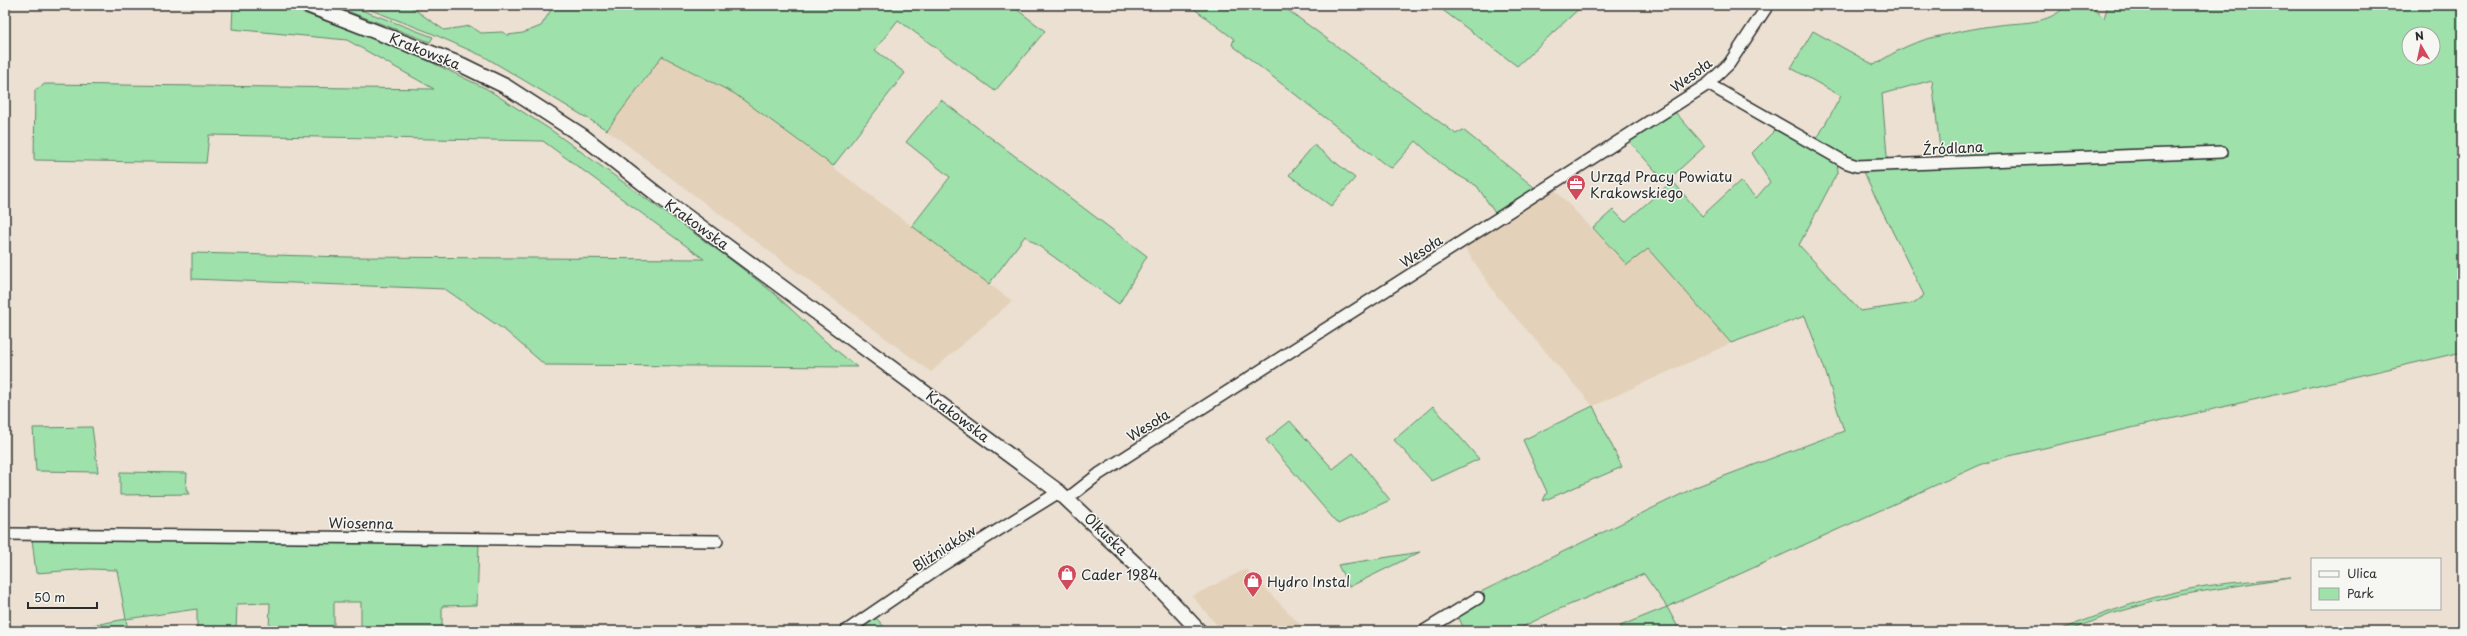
<svg xmlns="http://www.w3.org/2000/svg" width="2467" height="636" font-family="'Playpen Sans',sans-serif">
  <style>
    .built { fill: #e3d1ba }
    .green { fill: #9ee1ab; stroke: #64866b; fill-rule: evenodd }
    .lines { fill: none; stroke-linecap: round; stroke-linejoin: round }
    .minor-casing { stroke: #2b2b2b; stroke-width: 14 }
    .major-casing { stroke: #2b2b2b; stroke-width: 17 }
    .minor { stroke: #f6f6f2; stroke-width: 11 }
    .major { stroke: #f6f6f2; stroke-width: 14 }
    .labels { text-anchor: middle; dominant-baseline: central; stroke-width: 3; stroke-linejoin: round; paint-order: stroke }
    .street-label { font-size: 14px; fill: #2b2b2b; stroke: #f6f6f2 }
    .poi-label { font-size: 14px; fill: #2b2b2b; stroke: #f6f6f2; text-anchor: start }
  </style>
  <rect width="100%" height="100%" fill="#ebe0d1"/>
  <filter id="ink" filterUnits="userSpaceOnUse"><feTurbulence type="fractalNoise" baseFrequency=".025" numOctaves="2"/><feDisplacementMap in="SourceGraphic" scale="8" xChannelSelector="R" yChannelSelector="G"/><feConvolveMatrix kernelMatrix="1 2 1 2 8 2 1 2 1" color-interpolation-filters="sRGB"/></filter>
  <g filter="url(#ink)">
    <!-- built -->
    <g class="built">
      <polygon points="662,56 735,94 1012,301 931,372 607,130"/>
      <polygon points="1554,189 1627,265 1647,249 1731,343 1593,406 1497,296 1465,248"/>
      <polygon points="1246,569 1296,620 1304,628 1300,631 1222,631 1192,596"/>
    </g>
    <!-- green -->
    <g class="green">
      <polygon points="233,5 282,5 410,52 487,89 551,130 731,260 775,294 826,342 857,367 545,365 507,332 445,289 192,279 192,253 349,257 704,259 543,141 209,135 206,163 34,160 35,90 45,84 434,89 347,40 232,29"/>
      <polygon points="331,5 348,5 433,37 430,42"/>
      <polygon points="358,5 408,5 444,30 470,26 481,33 502,32 508,35 523,33 541,26 554,5 1011,5 1045,31 995,91 898,20 875,50 905,73 833,166 735,94 662,56 607,130 485,57 431,33"/>
      <polygon points="1189,5 1281,5 1456,134 1463,130 1535,188 1495,213 1477,186 1447,169 1416,141 1392,168 1387,166 1232,45 1234,39"/>
      <polygon points="1436,5 1583,5 1517,66"/>
      <path d="M 2067,5 L 2090,5 L 2104,18 L 2108,5 L 2462,5 L 2462,352 L 2005,457 L 1980,465 L 1667,607 L 1680,631 L 1623,631 L 1620,626 L 1667,607 L 1644,574 L 1557,610 L 1514,631 L 1465,631 L 1457,614 L 1460,602 L 1698,486 L 1844,431 L 1824,367 L 1805,316 L 1731,343 L 1648,249 L 1627,265 L 1593,228 L 1613,210 L 1625,222 L 1668,185 L 1629,141 L 1675,112 L 1705,146 L 1670,178 L 1702,216 L 1740,181 L 1756,198 L 1770,182 L 1752,153 L 1778,127 L 1813,146 L 1841,96 L 1791,68 L 1813,31 L 1874,65 C 1899,49 1914,41 1944,35 C 1962,31 1981,27 1999,25 C 2023,22 2048,25 2067,5 ZM 2409,34 L 2433,34 L 2433,58 L 2409,58 ZM 1932,80 L 1942,166 L 1888,168 L 1882,94 ZM 1837,162 L 1862,170 L 1924,295 L 1915,303 L 1860,311 L 1799,245 L 1838,171 Z"/>
      <polygon points="941,100 1147,256 1119,304 1025,236 989,284 912,226 950,177 906,142"/>
      <polygon points="1314,145 1355,178 1331,206 1289,175"/>
      <polygon points="1433,406 1479,459 1432,481 1394,440"/>
      <polygon points="1593,406 1622,467 1543,501 1547,492 1523,440"/>
      <polygon points="1290,421 1333,469 1353,453 1390,500 1338,524 1266,440"/>
      <polygon points="92,427 98,472 36,471 33,428"/>
      <polygon points="120,472 187,473 186,489 189,494 120,495"/>
      <polygon points="32,539 479,543 477,605 442,606 442,631 361,631 361,602 334,602 334,631 269,631 270,603 237,604 236,631 197,631 197,609 126,619 128,631 89,631 89,626 126,619 117,570 90,569 36,573"/>
      <polygon points="1420,552 1349,587 1338,565"/>
      <path d="M 2291,577 L 2174,596 L 2111,614 L 2069,631 L 2056,631 C 2105,613 2155,594 2206,586 C 2234,582 2263,580 2291,577 Z"/>
      <polygon points="876,618 888,631 855,631"/>
    </g>
    <g class="lines">
      <!-- minor casing -->
      <g class="minor-casing">
        <g id="minor">
          <polyline points="1708,84 1845,162 1857,166 2222,152"/>
          <polyline points="1067,499 1099,474 1708,84 1729,64 1768,5"/>
          <polyline points="5,534 717,541"/>
          <polyline points="846,631 941,566 1059,492"/>
          <polyline points="1424,631 1478,598"/>
        </g>
      </g>
      <!-- major casing -->
      <g class="major-casing">
        <polyline id="major" points="307,5 462,65 505,86 584,137 663,199 1059,492 1145,573 1199,631"/>
      </g>
      <!-- minor -->
      <use href="#minor" class="minor"/>
      <!-- major -->
      <use href="#major" class="major"/>
    </g>
  </g>
  <!-- icons -->
  <defs>
    <g id="office-pin" transform="scale(1)"><path d="M0 17L-7.5 6A9.5 9.5 0 1 1 7.5 6Z" fill="#d1495b" stroke="#f6f6f2"/><path d="M-6-3h4V-5.5h4V-3h4V5H-6ZM-1-4.5V-3h2v-1.5ZM-6 0V1H6V0Z" fill="#fff"/></g>
    <g id="shop-pin" transform="scale(1)"><path d="M0 17L-7.5 6A9.5 9.5 0 1 1 7.5 6Z" fill="#d1495b" stroke="#f6f6f2"/><path d="M-5-2.5h2.3a2.7 3.5 0 0 1 5.4 0H5L5.5 6h-11ZM-1.5-2.5h3a1.5 2.3 0 0 0-3 0Z" fill="#fff"/></g>
  </defs>
  <g fill-rule="evenodd">
    <use href="#office-pin" x="1576" y="184"/>
    <use href="#shop-pin" x="1067" y="574"/>
    <use href="#shop-pin" x="1253" y="581"/>
  </g>
  <g class="labels">
    <!-- street labels -->
    <g class="street-label">
      <text transform="translate(425 51) rotate(22)">Krakowska</text>
      <text transform="translate(1691 75) rotate(-37)">Wesoła</text>
      <text transform="translate(1953 148) rotate(-3)">Źródlana</text>
      <text transform="translate(697 224) rotate(36)">Krakowska</text>
      <text transform="translate(1421 251) rotate(-33)">Wesoła</text>
      <text transform="translate(958 416) rotate(37)">Krakowska</text>
      <text transform="translate(1148 425) rotate(-32)">Wesoła</text>
      <text transform="translate(361 523) rotate(1)">Wiosenna</text>
      <text transform="translate(1106 534) rotate(44)">Olkuska</text>
      <text transform="translate(944 548) rotate(-33)">Bliźniaków</text>
    </g>
    <!-- poi labels -->
    <g class="poi-label">
      <text x="1590" y="176">Urząd Pracy Powiatu<tspan x="1590" dy="16">Krakowskiego</tspan></text>
      <text x="1081" y="574">Cader 1984</text>
      <text x="1267" y="581">Hydro Instal</text>
    </g>
  </g>
  <!-- margin -->
  <rect width="2467" height="636" fill="none" stroke="#f6f6f2" stroke-width="20"/>
  <rect x="10" y="10" width="2447" height="616" fill="none" stroke="#2b2b2b" stroke-width="1.5" filter="url(#ink)"/>
  <!-- legend -->
  <rect x="2311" y="558" width="130" height="52" fill="#f6f6f2" stroke="#a5a5a2"/>
  <rect x="2319" y="571" width="20" height="6" fill="#f6f6f2" stroke="#a5a5a2"/>
  <text x="2347" y="578" font-size="12" fill="#2b2b2b">Ulica</text>
  <rect x="2319" y="588" width="20" height="12" fill="#9ee1ab" stroke="#a5a5a2"/>
  <text x="2347" y="598" font-size="12" fill="#2b2b2b">Park</text>
  <!-- north arrow -->
  <g transform="translate(2421 46) rotate(351)"><circle r="19" fill="#f6f6f2" stroke="#a5a5a2"/>
  <path d="M0-3L7 15L0 10L-7 15Z" fill="#d1495b"/>
  <text y="-6" font-size="11" font-weight="bold" text-anchor="middle" fill="#2b2b2b">N</text>
  </g>
  <!-- scale -->
  <path d="M28 602v6h69v-6" fill="none" stroke="#2b2b2b" stroke-width="2"/>
  <text x="34" y="602" font-size="12" fill="#2b2b2b" stroke="#f6f6f2" stroke-width="3" paint-order="stroke">50 m</text>
</svg>
